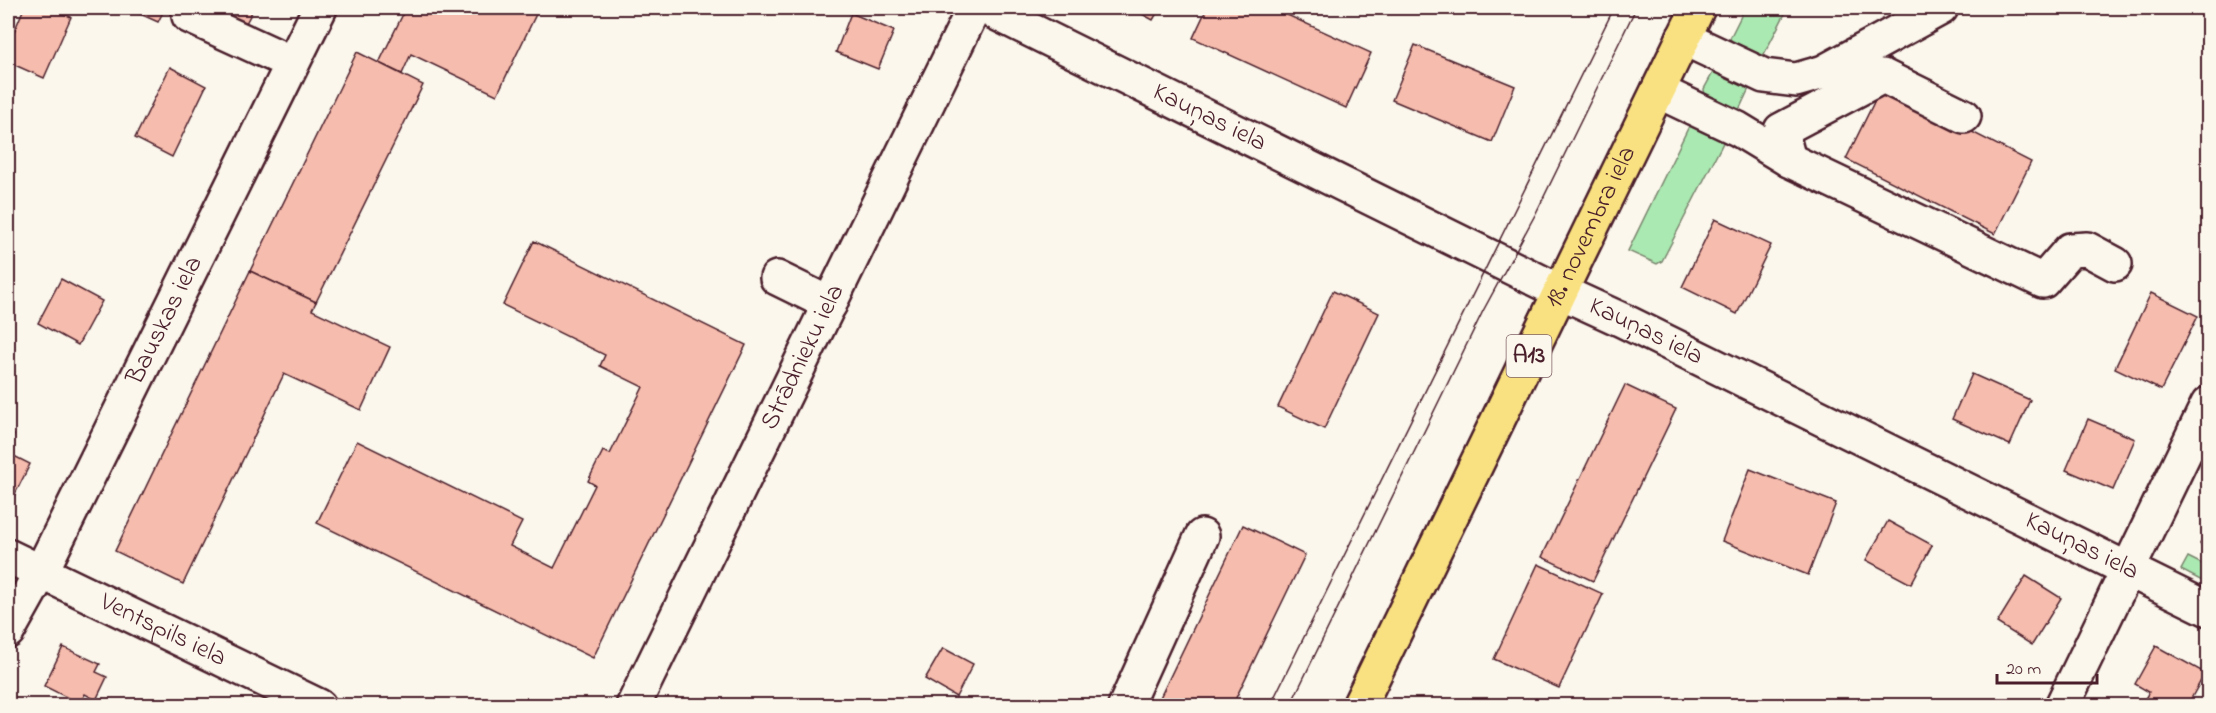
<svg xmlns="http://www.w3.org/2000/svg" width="2216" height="713" font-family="'Indie Flower',sans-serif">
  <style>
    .green { fill: #aae9b1; stroke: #7a846e; stroke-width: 1.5 }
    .building { fill: #f6bcad; stroke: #4a1f2b; stroke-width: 1.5 }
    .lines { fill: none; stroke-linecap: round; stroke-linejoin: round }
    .minor-casing { stroke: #4a1f2b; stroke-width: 38 }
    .major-casing { stroke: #4a1f2b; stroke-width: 38 }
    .minor { stroke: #fbf7ec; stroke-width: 33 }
    .major { stroke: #f9e181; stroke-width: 33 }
    .tram { stroke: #4a1f2b; stroke-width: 1.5 }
    .labels { text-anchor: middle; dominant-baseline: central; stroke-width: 5; stroke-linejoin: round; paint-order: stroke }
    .shield { fill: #fbf7ec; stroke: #7f6065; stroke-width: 1.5 }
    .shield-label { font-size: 24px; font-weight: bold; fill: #4a1f2b }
    .street-label { font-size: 26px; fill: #4a1f2b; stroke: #fbf7ec }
  </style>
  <rect width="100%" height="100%" fill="#fbf7ec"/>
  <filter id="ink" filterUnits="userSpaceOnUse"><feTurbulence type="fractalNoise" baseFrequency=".0167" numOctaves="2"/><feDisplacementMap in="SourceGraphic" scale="12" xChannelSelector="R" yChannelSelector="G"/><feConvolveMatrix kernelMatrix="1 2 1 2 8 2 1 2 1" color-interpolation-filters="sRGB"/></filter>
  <g filter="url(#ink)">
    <!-- green -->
    <g class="green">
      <polygon points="1745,8 1788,8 1762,58 1733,45 1730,38"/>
      <polygon points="1716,67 1751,84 1738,112 1705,97 1704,89"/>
      <polygon points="1694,116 1728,133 1662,261 1657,264 1628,251"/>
      <polygon points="2188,557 2208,567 2208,584 2181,570"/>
    </g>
    <!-- building -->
    <g class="building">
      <polygon points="24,8 50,8 71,17 44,78 8,62 8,46"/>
      <polygon points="127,8 165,8 158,22"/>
      <polygon points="219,8 254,8 245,25 216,12"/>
      <polygon points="406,8 539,8 497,95 411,54 402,74 379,63"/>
      <polygon points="1131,8 1160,8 1153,20"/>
      <polygon points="1207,8 1272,8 1371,53 1346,108 1193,38"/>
      <polygon points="851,13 894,31 878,69 836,52"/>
      <polygon points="1415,45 1515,86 1492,142 1392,100"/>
      <polygon points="357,52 423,85 316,302 250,271"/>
      <polygon points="170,67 206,86 172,157 135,138"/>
      <polygon points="1882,86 2031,162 1995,234 1846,159"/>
      <polygon points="1715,219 1771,245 1737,314 1682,287"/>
      <polygon points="534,241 746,345 593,658 317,523 357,441 522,522 510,546 554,568 595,485 588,481 603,451 610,454 643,387 600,366 605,355 503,305"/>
      <polygon points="250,271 316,302 312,310 390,347 361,410 284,374 183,584 115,551"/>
      <polygon points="61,279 102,301 78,345 38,323"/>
      <polygon points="1333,291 1379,313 1324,429 1278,407"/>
      <polygon points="2151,293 2198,316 2161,390 2115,368"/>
      <polygon points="1972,374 2030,400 2010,445 1952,419"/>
      <polygon points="1625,385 1676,409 1593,581 1542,557"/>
      <polygon points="2088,419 2135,439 2113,490 2066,470"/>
      <polygon points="8,432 14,435 8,449"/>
      <polygon points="8,453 30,464 12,500 8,498"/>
      <polygon points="1750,469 1836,503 1808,575 1722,541"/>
      <polygon points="1888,521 1932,545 1911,584 1866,560"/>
      <polygon points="1243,525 1305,555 1232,706 1156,706"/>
      <polygon points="2208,527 2208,549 2200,544"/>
      <polygon points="1538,564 1603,594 1559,688 1494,659"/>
      <polygon points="2026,576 2061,598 2032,645 1997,623"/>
      <polygon points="2156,646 2205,673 2187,706 2174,706 2170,703 2169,706 2150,706 2143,702 2149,692 2135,684"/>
      <polygon points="63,647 100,664 96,672 107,677 96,700 85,694 80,704 44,686"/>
      <polygon points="943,648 973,664 956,697 925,679"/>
    </g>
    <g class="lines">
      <!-- minor casing -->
      <g class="minor-casing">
        <g id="minor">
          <polyline points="193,8 189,16 292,63"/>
          <path id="s1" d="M 986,8 L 1561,292 L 1622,320 L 2208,609"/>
          <polyline points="1683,38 1764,76 1796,80 1824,72 1941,8"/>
          <polyline points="1658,91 1738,129 1789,160 2043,281 2070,250 2087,249 2115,264"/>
          <polyline points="1789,160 1781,130 1883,76 1964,116"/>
          <polyline points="777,278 830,304"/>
          <path id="s2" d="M 8,556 L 319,706"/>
          <path id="s3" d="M 8,631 L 41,572 L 320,8"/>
          <path id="s4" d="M 633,706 L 974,8"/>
          <polyline points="1125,706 1202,536"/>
          <polyline points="2062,706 2208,404"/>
        </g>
      </g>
      <!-- major casing -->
      <g class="major-casing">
        <g id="major">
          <path id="s5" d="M 1359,706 L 1698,8"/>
        </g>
      </g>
      <!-- minor -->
      <use href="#minor" class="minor"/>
      <!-- major -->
      <use href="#major" class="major"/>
      <!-- tram -->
      <g class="tram">
        <polyline points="1270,706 1614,8"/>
        <polyline points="1290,706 1483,311 1535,215 1636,8"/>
      </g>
    </g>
  </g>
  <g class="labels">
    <!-- shield labels -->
    <rect class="shield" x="1506.5" y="335" width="45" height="42" rx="4.5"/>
    <g class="shield-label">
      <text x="1529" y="356">A13</text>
    </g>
    <!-- street labels -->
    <g class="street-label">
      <text stroke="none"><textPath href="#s1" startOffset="249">Kauņas iela</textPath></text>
      <text stroke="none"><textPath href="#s5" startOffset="532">18. novembra iela</textPath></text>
      <text stroke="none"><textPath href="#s3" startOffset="348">Bauskas iela</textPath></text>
      <text stroke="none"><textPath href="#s1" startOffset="735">Kauņas iela</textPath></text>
      <text stroke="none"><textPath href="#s4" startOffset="388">Strādnieku iela</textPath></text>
      <text stroke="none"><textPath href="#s1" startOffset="1221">Kauņas iela</textPath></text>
      <text stroke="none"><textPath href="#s2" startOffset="172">Ventspils iela</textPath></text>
    </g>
  </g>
  <!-- margin -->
  <rect width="2216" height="713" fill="none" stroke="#fbf7ec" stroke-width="30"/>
  <rect x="15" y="15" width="2186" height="683" fill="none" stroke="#4a1f2b" stroke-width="2" filter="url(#ink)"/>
  <!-- scale -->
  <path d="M1997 674v9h100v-9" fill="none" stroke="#4a1f2b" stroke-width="3"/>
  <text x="2006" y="674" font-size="18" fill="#4a1f2b" stroke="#fbf7ec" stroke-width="4.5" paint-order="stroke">20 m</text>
</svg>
